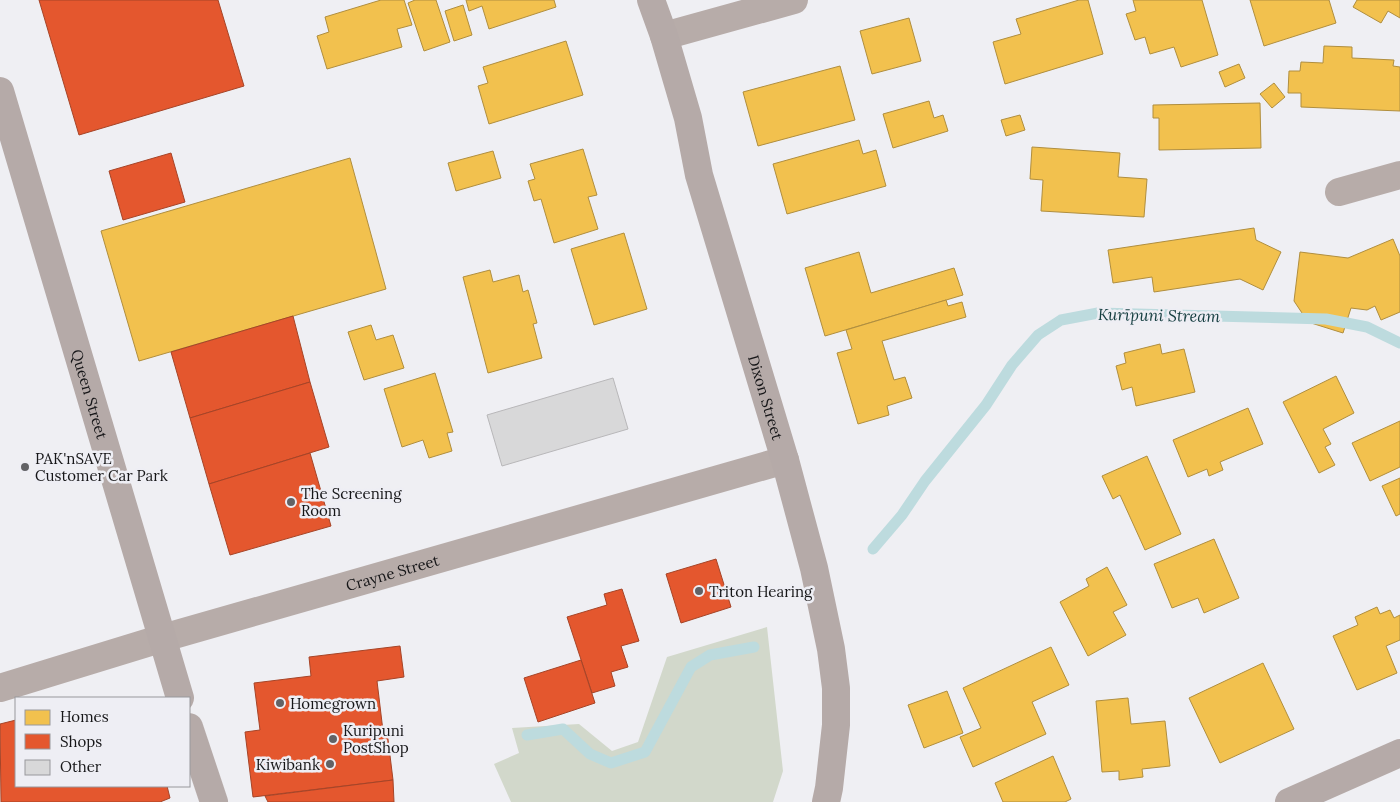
<svg xmlns="http://www.w3.org/2000/svg" width="1400" height="802" font-family="Lora,serif">
  <style>
    .green { fill: #d2d8cb }
    .homes { fill: #f2c14e; stroke: #b08e3e }
    .shops { fill: #e4572e; stroke: #a64427 }
    .lines { fill: none; stroke-linecap: round; stroke-linejoin: round }
    .stream { stroke: #bddbde; stroke-width: 11 }
    .building { fill: #d8d8d9; stroke: #b8b7b9 }
    .street { stroke: #b7aca9; stroke-width: 28 }
    .secondary { stroke: #b5aaa8; stroke-width: 28 }
    .poi-dot { fill: #626265; stroke: #eeeef4; stroke-width: 2 }
    .labels { text-anchor: middle; dominant-baseline: central; stroke-width: 5; stroke-linejoin: round; paint-order: stroke }
    .street-label { font-size: 15px; fill: #161618; stroke: #eeeef4 }
    .poi-label { font-size: 15px; fill: #161618; stroke: #eeeef4; text-anchor: start }
    .water-label { font-size: 16px; font-style: italic; fill: #143d3f; stroke: #eeeef4 }
  </style>
  <rect width="100%" height="100%" fill="#efeff3"/>
  <!-- green -->
  <polygon class="green" points="767,627 783,771 773,802 511,802 494,764 519,753 512,728 579,724 612,751 638,742 667,657"/>
  <!-- homes -->
  <g class="homes">
    <polygon points="381,0 404,0 412,25 397,29 402,47 327,69 317,36 329,32 325,17"/>
    <polygon points="415,0 436,0 450,42 424,51 408,3"/>
    <polygon points="466,0 554,0 556,7 489,29 482,6 469,11"/>
    <polygon points="1079,0 1088,0 1103,54 1005,84 993,42 1021,34 1016,19"/>
    <polygon points="1133,0 1202,0 1218,55 1181,67 1174,47 1150,54 1145,37 1135,40 1126,14 1136,11"/>
    <polygon points="1250,0 1329,0 1336,23 1264,46"/>
    <polygon points="1357,0 1400,0 1400,18 1388,11 1381,23 1353,7"/>
    <polygon points="463,5 472,35 454,41 445,11"/>
    <polygon points="909,18 921,61 872,74 860,31"/>
    <polygon points="566,41 583,95 489,124 478,86 488,83 483,67"/>
    <polygon points="1324,46 1352,47 1352,58 1394,60 1393,66 1400,67 1400,111 1301,107 1301,93 1288,93 1289,71 1300,71 1301,62 1323,63"/>
    <polygon points="1239,64 1245,78 1225,87 1219,72"/>
    <polygon points="840,66 855,120 758,146 743,92"/>
    <polygon points="1274,83 1285,97 1272,108 1260,94"/>
    <polygon points="929,101 934,118 943,115 948,131 893,148 883,114"/>
    <polygon points="1260,103 1261,148 1159,150 1159,118 1153,118 1153,105"/>
    <polygon points="1020,115 1025,130 1006,136 1001,120"/>
    <polygon points="859,140 863,154 876,150 886,186 787,214 773,164"/>
    <polygon points="1032,147 1120,153 1118,177 1147,179 1144,217 1041,211 1043,180 1030,179"/>
    <polygon points="583,149 597,195 588,197 598,229 554,243 541,199 534,201 528,181 535,179 530,164"/>
    <polygon points="493,151 501,178 456,191 448,163"/>
    <polygon points="350,158 386,289 139,361 101,231"/>
    <polygon points="1254,228 1256,240 1281,252 1263,290 1240,279 1154,292 1152,277 1113,283 1108,250"/>
    <polygon points="624,233 647,309 594,325 571,249"/>
    <polygon points="1393,239 1400,256 1400,312 1381,320 1375,306 1367,310 1351,308 1343,333 1308,322 1294,301 1300,252 1348,258"/>
    <polygon points="859,252 871,293 954,268 963,295 825,336 805,268"/>
    <polygon points="490,270 493,282 519,275 523,292 528,290 537,323 533,324 542,358 488,373 463,277"/>
    <polygon points="946,300 948,306 962,302 966,317 882,341 894,380 905,377 912,398 887,406 889,415 858,424 837,353 852,349 846,330"/>
    <polygon points="371,325 376,340 393,335 404,368 364,380 348,332"/>
    <polygon points="1160,344 1162,354 1184,349 1195,392 1136,406 1132,387 1122,390 1116,366 1126,363 1124,353"/>
    <polygon points="435,373 453,432 447,433 452,451 429,458 423,440 402,447 384,389"/>
    <polygon points="1336,376 1354,413 1323,429 1331,444 1325,447 1335,465 1319,473 1283,402"/>
    <polygon points="1248,408 1263,444 1220,462 1223,470 1209,476 1207,469 1188,477 1173,440"/>
    <polygon points="1400,421 1400,467 1370,481 1352,443"/>
    <polygon points="1147,456 1181,534 1145,550 1120,495 1113,499 1102,476"/>
    <polygon points="1400,478 1400,514 1396,516 1382,486"/>
    <polygon points="1214,539 1239,598 1204,613 1198,598 1172,608 1154,564"/>
    <polygon points="1107,567 1127,605 1113,612 1126,635 1088,656 1060,602 1089,586 1086,579"/>
    <polygon points="1377,607 1380,614 1390,610 1394,618 1400,615 1400,640 1386,646 1397,673 1357,690 1333,636 1358,625 1355,617"/>
    <polygon points="1051,647 1069,685 1032,702 1046,734 973,767 960,737 981,728 963,688"/>
    <polygon points="1263,663 1294,729 1220,763 1189,698"/>
    <polygon points="947,691 963,733 924,748 908,705"/>
    <polygon points="1128,698 1131,724 1165,721 1170,766 1142,769 1143,777 1119,780 1119,771 1102,772 1096,701"/>
    <polygon points="1053,756 1071,799 1065,802 1003,802 995,783"/>
  </g>
  <!-- shops -->
  <g class="shops">
    <polygon points="39,0 218,0 244,86 79,135"/>
    <polygon points="171,153 185,202 123,220 109,171"/>
    <polygon points="293,316 310,382 190,418 171,352"/>
    <polygon points="310,382 329,447 209,484 190,418"/>
    <polygon points="310,453 331,526 230,555 209,484"/>
    <polygon points="716,559 731,607 681,623 666,574"/>
    <polygon points="622,589 639,641 621,646 628,667 611,672 615,686 592,693 567,617 607,605 604,594"/>
    <polygon points="400,646 404,677 377,681 383,731 387,731 393,780 253,797 245,732 260,730 254,683 311,676 309,657"/>
    <polygon points="581,660 595,703 538,722 524,678"/>
    <polygon points="16,720 16,786 167,786 170,798 160,802 1,802 0,724"/>
    <polygon points="393,780 394,802 268,802 265,796"/>
  </g>
  <g class="lines">
    <!-- stream -->
    <g class="stream">
      <polyline points="873,549 902,515 925,481 986,405 1012,365 1038,335 1061,320 1098,313 1326,319 1367,327 1400,343"/>
      <polyline points="527,735 563,729 590,754 611,763 645,752 691,667 710,655 754,647"/>
    </g>
  </g>
  <!-- building -->
  <polygon class="building" points="613,378 628,429 502,466 487,415"/>
  <g class="lines">
    <!-- street -->
    <g class="street">
      <polyline points="664,36 794,0"/>
      <polyline points="1339,192 1400,175"/>
      <path id="s1" d="M 0,688 L 163,638 L 785,460"/>
    </g>
    <!-- secondary -->
    <g class="secondary">
      <path id="s2" d="M 651,0 L 664,36 L 688,118 L 699,175 L 785,460 L 814,568 L 831,649 L 836,688 L 836,725 L 829,788 L 826,802"/>
      <path id="s3" d="M 0,91 L 180,698"/>
      <polyline points="189,727 214,802"/>
      <polyline points="1289,802 1400,753"/>
    </g>
  </g>
  <!-- markers -->
  <g class="poi-dot">
    <circle cx="25" cy="467" r="5"/>
    <circle cx="291" cy="502" r="5"/>
    <circle cx="699" cy="591" r="5"/>
    <circle cx="280" cy="703" r="5"/>
    <circle cx="333" cy="739" r="5"/>
    <circle cx="330" cy="764" r="5"/>
  </g>
  <g class="labels">
    <!-- street labels -->
    <g class="street-label">
      <text stroke="none"><textPath href="#s3" startOffset="316">Queen Street</textPath></text>
      <text stroke="none"><textPath href="#s2" startOffset="414">Dixon Street</textPath></text>
      <text stroke="none"><textPath href="#s1" startOffset="409">Crayne Street</textPath></text>
    </g>
    <!-- poi labels -->
    <g class="poi-label">
      <text x="35" y="458">PAK'nSAVE<tspan x="35" dy="17">Customer Car Park</tspan></text>
      <text x="301" y="493">The Screening<tspan x="301" dy="17">Room</tspan></text>
      <text x="709" y="591">Triton Hearing</text>
      <text x="290" y="703">Homegrown</text>
      <text x="343" y="730">Kuripuni<tspan x="343" dy="17">PostShop</tspan></text>
      <text x="320" y="764" text-anchor="end">Kiwibank</text>
    </g>
    <!-- water labels -->
    <g class="water-label">
      <text transform="translate(1159 315) rotate(1)">Kurīpuni Stream</text>
    </g>
  </g>
  <!-- legend -->
  <rect x="15" y="697" width="175" height="90" fill="#eeeef4" stroke="#98989c"/>
  <rect x="25" y="710" width="25" height="15" fill="#f2c14e" stroke="#98989c"/>
  <text x="60" y="722" font-size="15" fill="#161618">Homes</text>
  <rect x="25" y="734" width="25" height="15" fill="#e4572e" stroke="#98989c"/>
  <text x="60" y="747" font-size="15" fill="#161618">Shops</text>
  <rect x="25" y="760" width="25" height="15" fill="#d8d8d9" stroke="#98989c"/>
  <text x="60" y="772" font-size="15" fill="#161618">Other</text>
</svg>
